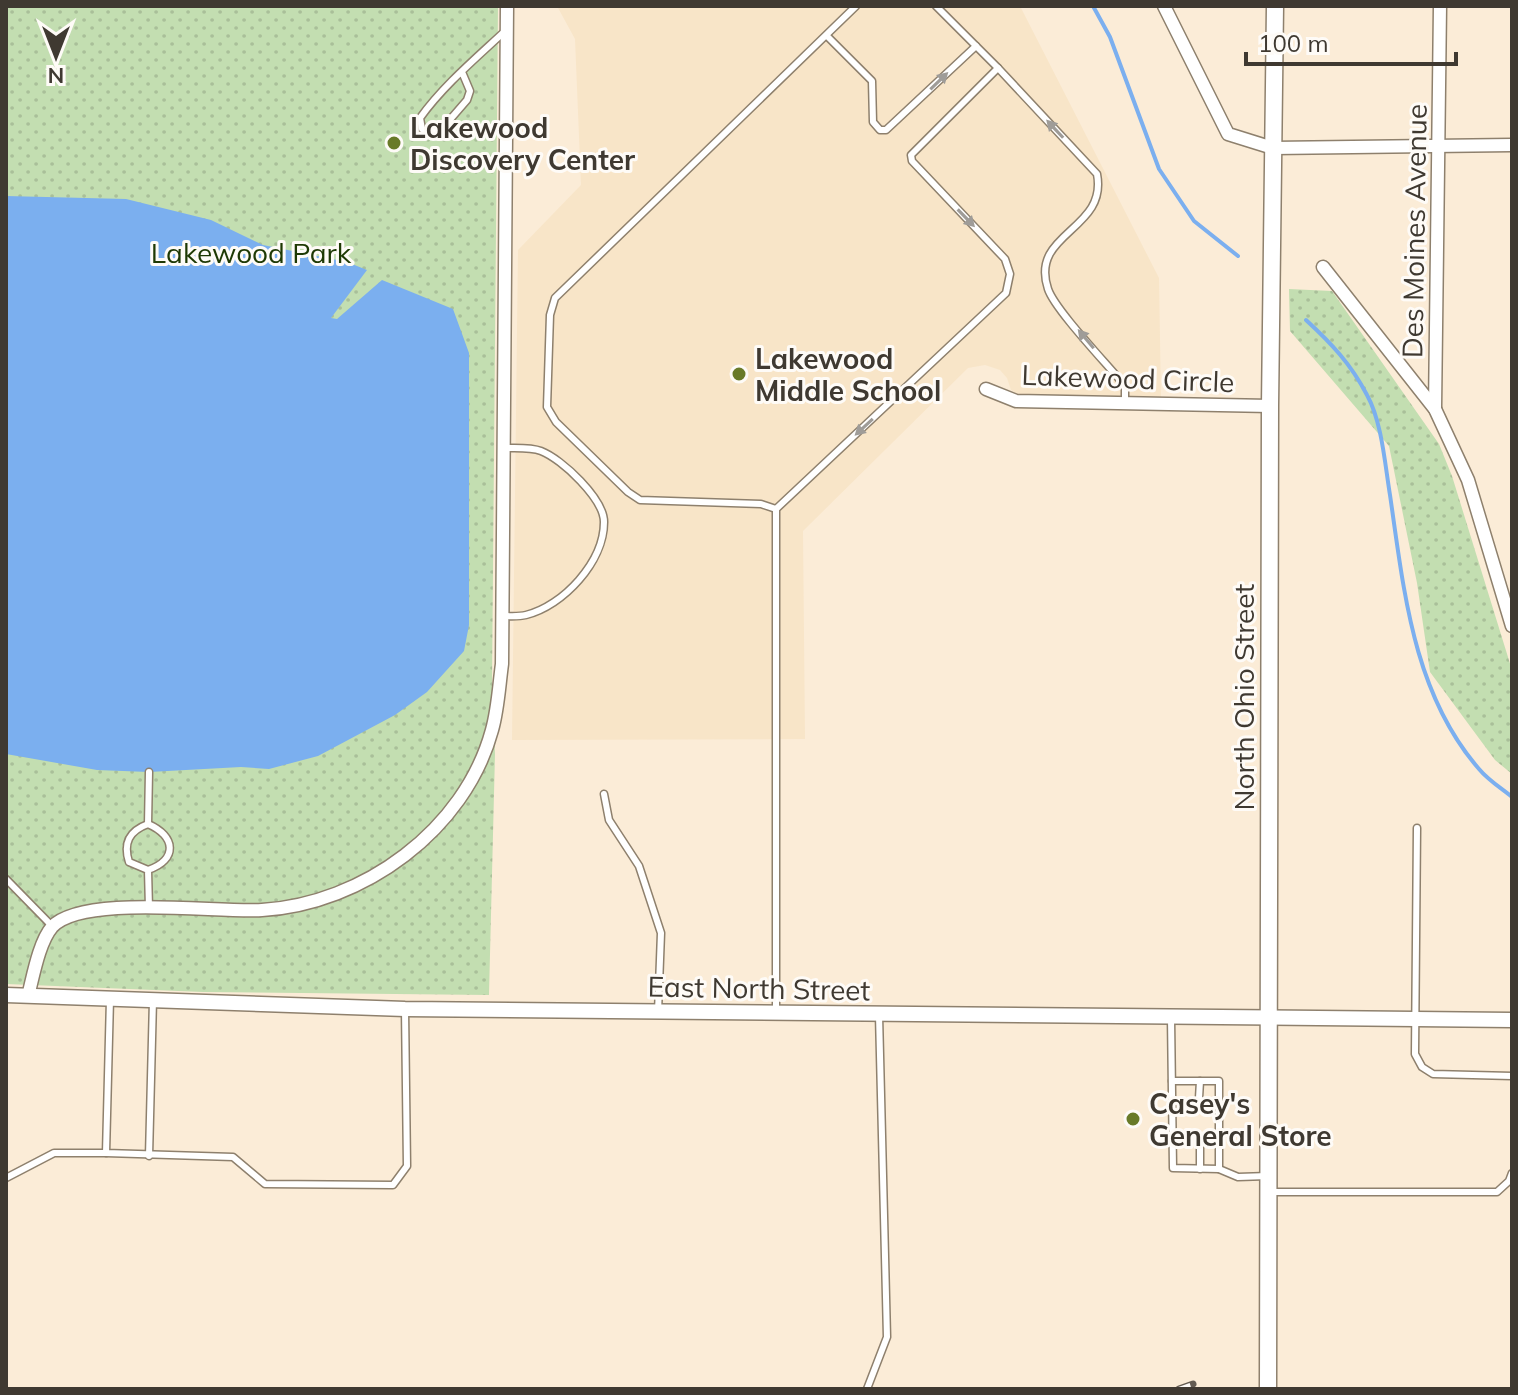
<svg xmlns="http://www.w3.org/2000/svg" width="1518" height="1395" font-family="Mulish,sans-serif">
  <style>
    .built { fill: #f8e5c8 }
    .grass { fill: url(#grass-dots) }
    .water { fill: #7bafef }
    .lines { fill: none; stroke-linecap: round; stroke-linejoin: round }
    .stream { stroke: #7bafef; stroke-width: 4 }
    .service-casing { stroke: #8e806d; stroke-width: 9 }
    .minor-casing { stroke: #8e806d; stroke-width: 15 }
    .tertiary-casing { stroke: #8e806d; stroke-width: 17 }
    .secondary-casing { stroke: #8e806d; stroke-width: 19 }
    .service { stroke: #fff; stroke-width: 6 }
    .minor { stroke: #fff; stroke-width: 12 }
    .tertiary { stroke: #fff; stroke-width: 14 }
    .secondary { stroke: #fff; stroke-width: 16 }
    .rail-casing { stroke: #635b51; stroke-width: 7 }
    .rail { stroke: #fefbf7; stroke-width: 4; stroke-dasharray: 12; stroke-linecap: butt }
    .oneway { fill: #9f9c98 }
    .poi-dot { fill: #697a28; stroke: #fefbf7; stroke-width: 3 }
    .labels { text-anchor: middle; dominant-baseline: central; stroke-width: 6; stroke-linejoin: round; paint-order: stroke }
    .poi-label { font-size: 28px; font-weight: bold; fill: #3f3931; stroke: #fefbf7; text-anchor: start }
    .street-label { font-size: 28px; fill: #3f3931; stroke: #fefbf7 }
    .park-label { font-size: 28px; fill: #1e3904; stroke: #fefbf7 }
  </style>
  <defs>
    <pattern id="grass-dots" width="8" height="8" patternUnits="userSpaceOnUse" patternTransform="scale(2)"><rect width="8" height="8" fill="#c3deb1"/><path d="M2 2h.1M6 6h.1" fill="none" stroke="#a9bf99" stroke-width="1.8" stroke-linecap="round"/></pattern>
  </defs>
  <rect width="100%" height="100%" fill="#fbecd7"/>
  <!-- built -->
  <polygon class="built" points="557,6 1020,6 1159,278 1161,400 1021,396 1011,390 1007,378 1000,370 985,365 968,368 803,531 805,739 512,740 518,250 581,185 575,39"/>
  <!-- grass -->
  <g class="grass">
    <polygon points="6,6 498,6 492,685 495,754 489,995 203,992 6,984"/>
    <polygon points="1289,289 1332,291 1439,444 1452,476 1512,670 1512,774 1495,760 1430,672 1417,583 1389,446 1290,331"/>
  </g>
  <!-- water -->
  <polygon class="water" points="6,196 126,199 211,220 263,245 347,262 367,270 331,318 337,319 382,280 453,309 469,353 469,625 464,651 427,692 395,715 318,756 269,769 241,767 149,772 97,770 6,754"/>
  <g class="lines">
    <!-- stream -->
    <g class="stream">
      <polyline points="1093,6 1110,37 1159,169 1194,221 1238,256"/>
      <path d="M 1306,320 C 1331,343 1351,364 1367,395 C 1382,422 1385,465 1390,495 C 1404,591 1413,693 1479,769 C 1488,780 1501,788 1512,797"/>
    </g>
    <!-- service casing -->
    <g class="service-casing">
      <g id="service">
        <polyline points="827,36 872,81 873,122 880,130 886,130 976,46 936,6"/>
        <polyline points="976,46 998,68"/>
        <path d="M 462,72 L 470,91 L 467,100 L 441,130 L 429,133 L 422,129 L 420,118 C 443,86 475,59 504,32"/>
        <polyline points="776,509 761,504 640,500 628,492 556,422 547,407 550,315 555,298 856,6"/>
        <path d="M 501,616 C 509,616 518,617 526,615 C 563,606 604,562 604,522 C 604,499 562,459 541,451 C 531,447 516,448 505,448"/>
        <polyline points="604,794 609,820 639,866 661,933 658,1012"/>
        <polyline points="148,824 149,772"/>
        <polyline points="1417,828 1415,1054 1422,1067 1433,1074 1512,1076"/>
        <path d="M 148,870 C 178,860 176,836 148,824 C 129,831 123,843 129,862 L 148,870 L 149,908"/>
        <polyline points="6,879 53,927"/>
        <polyline points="110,999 106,1153 233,1157 265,1184 393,1185 407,1166 405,1009"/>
        <path d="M 776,1010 L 776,509 L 1006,293 L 1010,274 L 1005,259 L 912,161 L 911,155 L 998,68 L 1097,174 C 1108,231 1029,232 1048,289 C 1055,310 1108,365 1125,386 L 1125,402"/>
        <polyline points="1171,1018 1173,1168 1219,1169 1238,1177 1268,1176"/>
        <polyline points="1172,1081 1219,1081 1219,1169"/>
        <polyline points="1199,1098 1200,1081"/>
        <polyline points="1200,1139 1200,1169"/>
        <polyline points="149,1156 153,1000"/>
        <polyline points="6,1178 54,1153 106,1153"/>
        <polyline points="1269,1192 1497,1192 1509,1181 1512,1173"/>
        <polyline points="867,1389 887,1337 879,1015"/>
      </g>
    </g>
    <!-- minor casing -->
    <g class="minor-casing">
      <g id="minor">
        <polyline points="1164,6 1228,134 1273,148 1512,145"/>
        <polyline points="1323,267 1435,409 1468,480 1512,626"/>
        <polyline points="986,389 1016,401 1270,406"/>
        <polyline points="1435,409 1440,6"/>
        <path d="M 28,996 C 33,977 39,942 52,927 C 83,894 217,913 262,910 C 363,904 465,830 492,730 C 498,709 499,686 502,664 L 507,6"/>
      </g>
    </g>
    <!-- tertiary casing -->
    <g class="tertiary-casing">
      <polyline id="tertiary" points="6,995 405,1009 1512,1020"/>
    </g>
    <!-- secondary casing -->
    <g class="secondary-casing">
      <polyline id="secondary" points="1268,1389 1270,406 1275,6"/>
    </g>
    <!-- service -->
    <use href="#service" class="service"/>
    <!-- minor -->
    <use href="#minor" class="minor"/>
    <!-- tertiary -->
    <use href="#tertiary" class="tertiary"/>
    <!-- secondary -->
    <use href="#secondary" class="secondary"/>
    <!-- rail casing -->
    <g class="rail-casing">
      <polyline id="rail" points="1179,1389 1193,1384"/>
    </g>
    <!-- rail -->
    <use href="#rail" class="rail"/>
  </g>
  <!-- one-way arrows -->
  <defs><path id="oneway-solid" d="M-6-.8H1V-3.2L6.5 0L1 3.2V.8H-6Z" transform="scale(2)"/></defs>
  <g class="oneway">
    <use href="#oneway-solid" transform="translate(939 81) rotate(-44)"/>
    <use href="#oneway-solid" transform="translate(1055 129) rotate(-133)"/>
    <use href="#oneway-solid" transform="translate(966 218) rotate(46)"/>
    <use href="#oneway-solid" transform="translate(1086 339) rotate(-130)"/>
    <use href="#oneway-solid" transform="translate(864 427) rotate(137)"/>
  </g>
  <!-- markers -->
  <g class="poi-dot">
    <circle cx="394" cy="143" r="8"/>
    <circle cx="739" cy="374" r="8"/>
    <circle cx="1133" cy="1119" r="8"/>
  </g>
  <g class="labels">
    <!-- poi labels -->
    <g class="poi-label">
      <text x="410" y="127">Lakewood<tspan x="410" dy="32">Discovery Center</tspan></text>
      <text x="755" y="358">Lakewood<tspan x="755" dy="32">Middle School</tspan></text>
      <text x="1149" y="1103">Casey's<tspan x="1149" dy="32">General Store</tspan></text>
    </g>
    <!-- street labels -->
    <g class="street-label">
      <text transform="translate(1414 231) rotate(-89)">Des Moines Avenue</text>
      <text transform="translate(1128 378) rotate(2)">Lakewood Circle</text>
      <text transform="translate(1243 697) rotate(-90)">North Ohio Street</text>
      <text transform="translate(759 988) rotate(1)">East North Street</text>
    </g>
    <!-- park labels -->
    <g class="park-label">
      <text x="251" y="252">Lakewood Park</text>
    </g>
  </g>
  <!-- border -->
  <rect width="1518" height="1395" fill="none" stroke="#3f3931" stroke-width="16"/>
  <!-- north arrow -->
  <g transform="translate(56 56) rotate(180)" stroke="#fefbf7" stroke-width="6" paint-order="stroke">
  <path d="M0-6L14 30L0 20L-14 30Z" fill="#3f3931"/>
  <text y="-12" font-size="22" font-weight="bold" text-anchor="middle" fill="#3f3931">N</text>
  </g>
  <!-- scale -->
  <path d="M1246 52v12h210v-12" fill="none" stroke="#3f3931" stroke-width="4"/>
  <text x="1258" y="52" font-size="24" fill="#3f3931" stroke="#fefbf7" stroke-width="6" paint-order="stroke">100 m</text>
</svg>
